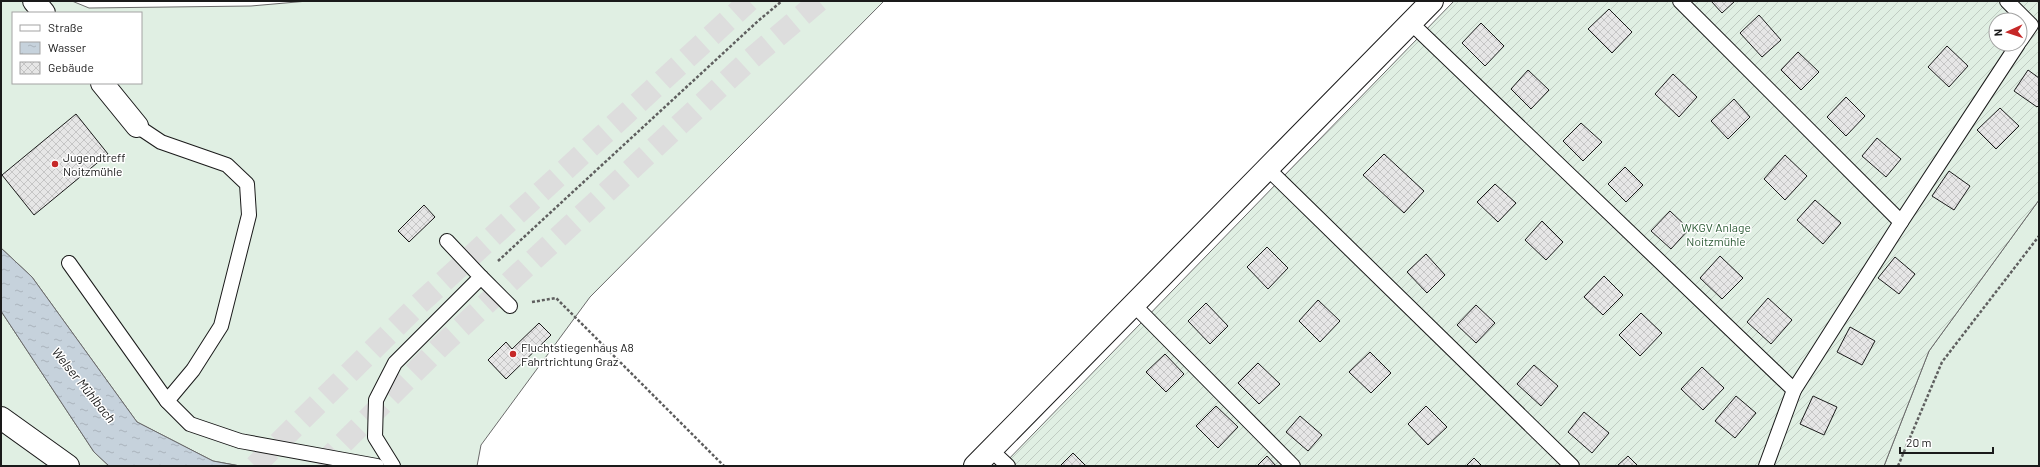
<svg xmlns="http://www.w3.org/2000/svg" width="2040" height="467" font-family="Barlow,sans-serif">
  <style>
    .grass { fill: #e0efe3; stroke: #6a6a6a; fill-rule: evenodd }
    .garden { fill: url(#garden-furrows); stroke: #6a6a6a; fill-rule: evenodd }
    .water { fill: url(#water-ripples); stroke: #6a6a6a }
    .building { fill: url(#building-cross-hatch); stroke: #1a1a1a }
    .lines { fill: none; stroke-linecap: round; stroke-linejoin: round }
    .motorway-tunnel { stroke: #ddd; stroke-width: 22; stroke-dasharray: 22 11; stroke-linecap: butt }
    .service-casing { stroke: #1a1a1a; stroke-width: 16 }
    .minor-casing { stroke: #1a1a1a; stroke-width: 24 }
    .path { stroke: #5f5f5f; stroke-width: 2.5; stroke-dasharray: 3 2; stroke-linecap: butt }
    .service { stroke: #fff; stroke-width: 14 }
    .minor { stroke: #fff; stroke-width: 22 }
    .poi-dot { fill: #c62828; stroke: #fff; stroke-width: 1.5 }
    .labels { text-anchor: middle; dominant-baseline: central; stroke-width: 3; stroke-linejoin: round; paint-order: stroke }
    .poi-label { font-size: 12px; fill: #1a1a1a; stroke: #fff; text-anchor: start }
    .park-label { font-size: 12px; fill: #2b5a34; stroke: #fff }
    .water-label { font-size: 13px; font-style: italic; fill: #1a1a1a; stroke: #fff }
  </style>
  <defs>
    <pattern id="garden-furrows" width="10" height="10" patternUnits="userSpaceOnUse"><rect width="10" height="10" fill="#e0efe3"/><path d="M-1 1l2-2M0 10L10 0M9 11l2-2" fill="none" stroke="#c0ccc2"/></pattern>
    <pattern id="water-ripples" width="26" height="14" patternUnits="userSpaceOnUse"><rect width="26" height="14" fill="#c6d2dc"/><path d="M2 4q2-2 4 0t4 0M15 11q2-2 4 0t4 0" fill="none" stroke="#aab4bc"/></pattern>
    <pattern id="building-cross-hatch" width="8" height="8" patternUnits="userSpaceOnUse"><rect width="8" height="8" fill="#e6e6e6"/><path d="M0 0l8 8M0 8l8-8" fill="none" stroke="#c5c5c5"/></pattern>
  </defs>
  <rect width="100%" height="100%" fill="#fff"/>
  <!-- grass -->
  <g class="grass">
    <path d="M 1,1 L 72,1 L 89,8 L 251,6 L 308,1 L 884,1 L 590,297 L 481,445 L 477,466 L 240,466 L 213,461 L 137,422 L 32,277 L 1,248 ZM 13,13 L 141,13 L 141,83 L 13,83 Z"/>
    <polygon points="2039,200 2039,466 1884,466 1929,351"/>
    <polygon points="1,311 94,452 109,466 1,466"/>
  </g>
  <!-- garden -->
  <path class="garden" d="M 1454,1 L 2039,1 L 2039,200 L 1929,351 L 1884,466 L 1002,466 ZM 1996,20 L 2020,20 L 2020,44 L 1996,44 Z"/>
  <!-- water -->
  <polygon class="water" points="1,248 32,277 137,422 213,461 240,466 109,466 94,452 1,311"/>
  <!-- building -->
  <g class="building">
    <polygon points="1711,1 1735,1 1722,13"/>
    <polygon points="1609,9 1632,32 1612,53 1588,29"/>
    <polygon points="1759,15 1781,40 1762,57 1740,33"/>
    <polygon points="1481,23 1504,46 1485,66 1462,43"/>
    <polygon points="1947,46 1968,66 1949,87 1928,67"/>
    <polygon points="1798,52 1819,72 1801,90 1781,70"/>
    <polygon points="1528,70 1549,90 1531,109 1511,89"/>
    <polygon points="2028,70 2039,78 2039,105 2037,107 2014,91"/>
    <polygon points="1673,74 1697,97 1679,117 1655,94"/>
    <polygon points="1846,97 1865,116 1846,136 1827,117"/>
    <polygon points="1734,99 1750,117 1728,139 1711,121"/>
    <polygon points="2000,108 2019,126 1996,149 1977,130"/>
    <polygon points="76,114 108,154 34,215 2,175"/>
    <polygon points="1581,123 1602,142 1583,161 1563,141"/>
    <polygon points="1877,138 1901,159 1886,177 1862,156"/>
    <polygon points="1384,154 1424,191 1404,213 1363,175"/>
    <polygon points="1785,155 1807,176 1785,200 1764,179"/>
    <polygon points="1625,167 1643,185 1626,202 1608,184"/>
    <polygon points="1949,171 1970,186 1954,210 1932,196"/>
    <polygon points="1495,184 1516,203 1498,222 1477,202"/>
    <polygon points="1815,200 1841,223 1823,244 1797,220"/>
    <polygon points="424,205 435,217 409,242 398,231"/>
    <polygon points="1670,211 1689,229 1671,249 1651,231"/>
    <polygon points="1542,221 1563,242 1546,260 1525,240"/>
    <polygon points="1267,247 1288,268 1268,289 1247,267"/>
    <polygon points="1426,254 1445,275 1427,293 1407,272"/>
    <polygon points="1720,256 1743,278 1722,299 1700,278"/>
    <polygon points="1895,257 1915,274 1899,294 1878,278"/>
    <polygon points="1604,276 1623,295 1603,315 1584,297"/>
    <polygon points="1768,298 1792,320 1771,344 1747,322"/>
    <polygon points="1318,300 1340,321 1320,342 1299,321"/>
    <polygon points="1206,303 1228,326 1210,344 1188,321"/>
    <polygon points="1476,305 1495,323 1476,343 1457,325"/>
    <polygon points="1641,313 1662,333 1640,356 1619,335"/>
    <polygon points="539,323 551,335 506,379 488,360 506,342 512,349"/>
    <polygon points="1850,327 1875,341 1862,365 1837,352"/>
    <polygon points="1370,352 1391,373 1371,393 1349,372"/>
    <polygon points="1165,354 1184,374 1166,392 1146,372"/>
    <polygon points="1258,363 1280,384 1259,404 1238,383"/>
    <polygon points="1534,365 1558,386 1541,406 1517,384"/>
    <polygon points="1702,367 1724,388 1703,410 1681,389"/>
    <polygon points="1736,396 1756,413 1735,438 1715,421"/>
    <polygon points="1813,396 1837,407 1824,435 1800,424"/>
    <polygon points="1216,406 1238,427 1218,448 1196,426"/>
    <polygon points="1426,406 1447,427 1428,445 1408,424"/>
    <polygon points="1584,412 1609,433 1592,453 1568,432"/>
    <polygon points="1300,416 1322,435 1308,451 1286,432"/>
    <polygon points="1073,453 1086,466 1060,466"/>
    <polygon points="1267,456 1276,466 1257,466"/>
    <polygon points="1628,456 1638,466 1617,466"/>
    <polygon points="1474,458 1482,466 1466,466"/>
  </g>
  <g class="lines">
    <!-- motorway-tunnel -->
    <g class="motorway-tunnel">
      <polyline points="255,466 418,305 749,1"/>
      <polyline points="320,466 445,342 746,63 819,1"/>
    </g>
    <!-- service casing -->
    <g class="service-casing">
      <g id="service">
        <polyline points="1680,1 1901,222"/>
        <polyline points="2007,1 2031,25 2020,41"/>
        <polyline points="1411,23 1794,390"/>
        <polyline points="1267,168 1572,466"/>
        <polyline points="69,263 167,401 193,370 221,326 249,215 247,184 227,165 161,142 137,126"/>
        <polyline points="481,277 510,306"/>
        <polyline points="1134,305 1293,466"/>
        <polyline points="167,401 190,424 240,441 377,466"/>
        <polyline points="991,450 1008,466"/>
        <polyline points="393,466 375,437 376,400 395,363 481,277 447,241"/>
        <polyline points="1766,466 1794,390 1901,222 2018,44"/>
      </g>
    </g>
    <!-- minor casing -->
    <g class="minor-casing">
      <g id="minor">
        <polyline points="34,1 44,13"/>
        <polyline points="102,83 137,126"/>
        <polyline points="1,418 68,466"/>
        <polyline points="975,466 1432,1"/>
      </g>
    </g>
    <!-- path -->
    <g class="path">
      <polyline points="498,261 758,21 782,1"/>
      <polyline points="532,302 556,298 724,466"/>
      <polyline points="1898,466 1942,362 2039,236"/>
    </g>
    <!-- service -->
    <use href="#service" class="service"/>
    <!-- minor -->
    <use href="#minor" class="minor"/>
  </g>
  <!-- markers -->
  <g class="poi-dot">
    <circle cx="55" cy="164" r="4"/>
    <circle cx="513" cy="354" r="4"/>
  </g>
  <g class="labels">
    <!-- poi labels -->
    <g class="poi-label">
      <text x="63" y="157">Jugendtreff<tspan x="63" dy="14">Noitzmühle</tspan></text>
      <text x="521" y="347">Fluchtstiegenhaus A8<tspan x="521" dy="14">Fahrtrichtung Graz</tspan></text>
    </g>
    <!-- park labels -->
    <g class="park-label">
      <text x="1716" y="227">WKGV Anlage<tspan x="1716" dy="14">Noitzmühle</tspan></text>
    </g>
    <!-- water labels -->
    <g class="water-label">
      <text transform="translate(84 385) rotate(51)">Welser Mühlbach</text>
    </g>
  </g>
  <!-- border -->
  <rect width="2040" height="467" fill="none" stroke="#1a1a1a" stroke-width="4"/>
  <!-- legend -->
  <rect x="12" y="12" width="130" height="72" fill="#ffffff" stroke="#a3a3a3"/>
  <rect x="20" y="25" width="20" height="6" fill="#ffffff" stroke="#a3a3a3"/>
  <text x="48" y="32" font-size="12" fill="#1a1a1a">Straße</text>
  <rect x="20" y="42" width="20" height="12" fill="url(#water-ripples)" stroke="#a3a3a3"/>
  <text x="48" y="52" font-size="12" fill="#1a1a1a">Wasser</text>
  <rect x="20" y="62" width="20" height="12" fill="url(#building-cross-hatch)" stroke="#a3a3a3"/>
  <text x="48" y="72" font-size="12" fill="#1a1a1a">Gebäude</text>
  <!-- north arrow -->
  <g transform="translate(2008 32) rotate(267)"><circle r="19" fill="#ffffff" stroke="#a3a3a3"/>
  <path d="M0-3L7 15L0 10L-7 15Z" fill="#c62828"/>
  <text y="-6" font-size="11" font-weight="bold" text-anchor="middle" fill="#1a1a1a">N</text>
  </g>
  <!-- scale -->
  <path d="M1900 447v6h93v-6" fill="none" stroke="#1a1a1a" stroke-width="2"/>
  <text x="1906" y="447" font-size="12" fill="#1a1a1a" stroke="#ffffff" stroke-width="3" paint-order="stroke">20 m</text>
</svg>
